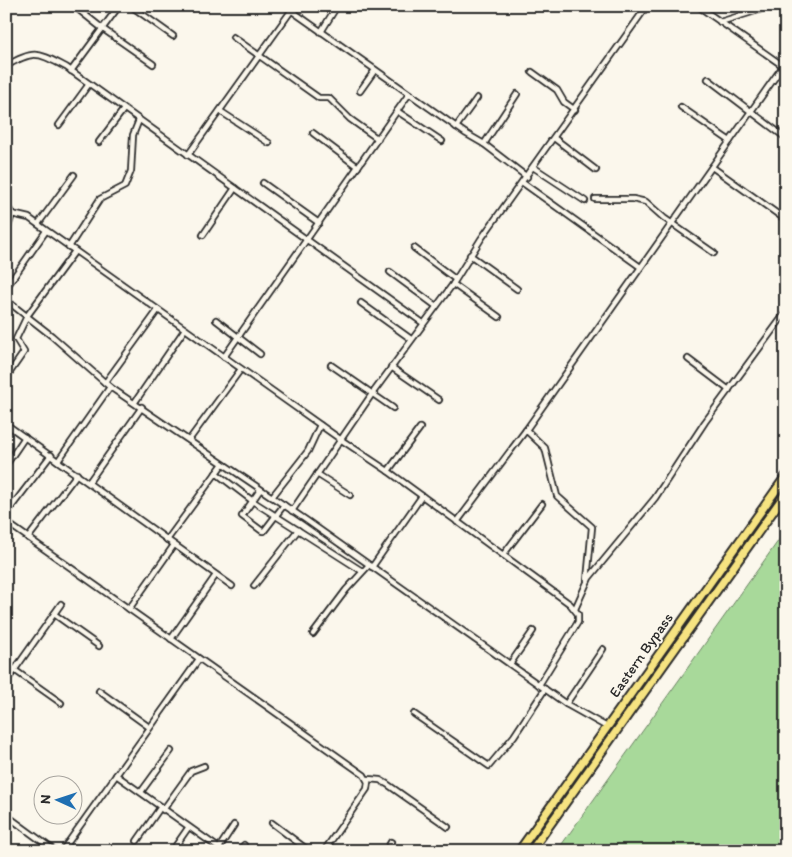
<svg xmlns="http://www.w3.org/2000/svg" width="792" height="857" font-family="Itim,sans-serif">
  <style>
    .green { fill: #a8d99a; stroke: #6a8262 }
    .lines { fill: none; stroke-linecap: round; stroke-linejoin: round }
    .street-casing { stroke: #2b2b2b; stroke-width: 8 }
    .primary-casing { stroke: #2b2b2b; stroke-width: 11 }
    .street { stroke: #fbf7ec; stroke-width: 4.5 }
    .primary { stroke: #f6e381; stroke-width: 7 }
    .labels { text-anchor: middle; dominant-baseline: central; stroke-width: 4; stroke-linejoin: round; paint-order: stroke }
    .street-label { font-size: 15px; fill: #2b2b2b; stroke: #fbf7ec }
  </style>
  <rect width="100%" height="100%" fill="#fbf7ec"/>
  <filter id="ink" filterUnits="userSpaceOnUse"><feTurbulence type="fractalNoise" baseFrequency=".02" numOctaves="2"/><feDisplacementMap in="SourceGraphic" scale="10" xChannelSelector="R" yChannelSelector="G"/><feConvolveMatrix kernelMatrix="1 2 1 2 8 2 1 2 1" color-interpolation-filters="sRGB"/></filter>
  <g filter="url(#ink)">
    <!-- green -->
    <polygon class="green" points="786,530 786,851 557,851"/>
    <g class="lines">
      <!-- street casing -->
      <g class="street-casing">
        <g id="street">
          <polyline points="74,6 103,29 153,64"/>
          <polyline points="131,6 173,36"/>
          <polyline points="191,6 193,8"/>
          <polyline points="285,6 465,133 484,144 527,177"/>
          <polyline points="698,6 786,68"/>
          <polyline points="720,22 765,8"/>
          <polyline points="321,32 337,6"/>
          <polyline points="233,37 319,98 329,98 350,119 378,139"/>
          <path d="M 6,66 C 35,49 38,53 66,67 L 423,323"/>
          <polyline points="71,71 119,6"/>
          <polyline points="532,72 557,90 564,102 575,110"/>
          <polyline points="708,79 786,138"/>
          <polyline points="360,91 375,70"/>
          <polyline points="681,107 730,141"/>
          <polyline points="220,111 269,143"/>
          <polyline points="397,111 442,141"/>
          <polyline points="59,125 89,84"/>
          <polyline points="456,127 477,98"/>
          <polyline points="313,133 358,167"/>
          <polyline points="554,138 596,170"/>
          <polyline points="99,142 124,109"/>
          <polyline points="484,144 517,94"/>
          <polyline points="188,155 291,11"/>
          <polyline points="533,167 585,201"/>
          <polyline points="712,167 786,220"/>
          <polyline points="263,183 319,223"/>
          <polyline points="523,183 639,266"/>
          <polyline points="595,199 633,199 646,202 664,218 714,253"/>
          <polyline points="6,204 12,214 6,234"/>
          <polyline points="12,214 29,218 340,439 388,471 570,604 578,614 578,622 539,685"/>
          <polyline points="38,224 74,175"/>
          <polyline points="203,235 235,188"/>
          <polyline points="69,247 100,199 125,186 131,171 133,135 139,120"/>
          <polyline points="414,248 455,279"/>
          <polyline points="470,255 517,289"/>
          <polyline points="390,272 436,306"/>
          <polyline points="453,284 499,317"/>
          <polyline points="6,288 46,231"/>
          <polyline points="6,300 52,336 110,387 306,520 566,704 607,727"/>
          <polyline points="361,303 411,339"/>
          <polyline points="216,320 260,354"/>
          <polyline points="224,357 409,94"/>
          <polyline points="688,359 729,390"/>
          <polyline points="331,365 393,408"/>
          <polyline points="391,367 439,400"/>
          <polyline points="6,378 24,352 16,339 27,316 75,251"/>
          <polyline points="105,383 158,310"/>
          <polyline points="135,402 185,329"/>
          <polyline points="6,424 232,586"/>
          <polyline points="526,430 545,448 557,496 592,527 587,580"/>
          <polyline points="189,440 241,369"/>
          <polyline points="58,461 110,387"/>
          <polyline points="6,465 25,437"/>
          <polyline points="388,471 420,428"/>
          <polyline points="216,473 254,502 362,571"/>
          <polyline points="317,474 350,495"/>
          <polyline points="89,482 142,407"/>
          <polyline points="260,490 242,516 262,531 264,531 284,505"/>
          <polyline points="272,497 308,451 320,425"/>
          <polyline points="292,511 372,394 453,284 481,239 647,6"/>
          <polyline points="6,514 51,455"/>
          <polyline points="6,522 364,775 368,782 367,789 324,851"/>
          <polyline points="457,522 526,430 783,66"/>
          <polyline points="28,538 77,474"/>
          <polyline points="167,540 222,465"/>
          <polyline points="503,555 542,504"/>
          <polyline points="372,567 422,496"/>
          <polyline points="254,586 298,530"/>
          <polyline points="129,609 174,545"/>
          <polyline points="575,609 589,578 655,498 705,422 786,312"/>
          <polyline points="54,614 99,646"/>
          <polyline points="313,634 346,590 369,565"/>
          <polyline points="171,639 216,575"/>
          <polyline points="6,664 61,703"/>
          <polyline points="510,664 533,631"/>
          <polyline points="6,682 61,604"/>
          <polyline points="99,691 149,727"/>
          <polyline points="566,704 603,649"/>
          <polyline points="414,714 489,766 514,736 545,689"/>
          <polyline points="116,775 223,851"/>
          <polyline points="368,779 380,780 387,784 448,827"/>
          <polyline points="141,792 171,751"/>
          <polyline points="163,810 191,771 204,766"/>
          <polyline points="6,815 55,851"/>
          <polyline points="272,823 309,851"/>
          <polyline points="137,841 160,808"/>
          <polyline points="219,848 234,825"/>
          <polyline points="62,851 199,659"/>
          <polyline points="172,851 188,828"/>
          <polyline points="239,851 244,845"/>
          <polyline points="386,851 391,842"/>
        </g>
      </g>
      <!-- primary casing -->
      <g class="primary-casing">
        <g id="primary">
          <polyline points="519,851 786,476"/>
          <polyline points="531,851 786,493"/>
        </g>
      </g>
      <!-- street -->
      <use href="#street" class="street"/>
      <!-- primary -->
      <use href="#primary" class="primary"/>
    </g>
  </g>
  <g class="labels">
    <!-- street labels -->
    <g class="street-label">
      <text transform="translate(641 655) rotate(-55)">Eastern Bypass</text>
    </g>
  </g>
  <!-- margin -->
  <rect width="792" height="857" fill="none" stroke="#fbf7ec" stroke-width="25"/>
  <rect x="12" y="12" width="767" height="832" fill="none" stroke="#2b2b2b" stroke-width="2" filter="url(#ink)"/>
  <!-- north arrow -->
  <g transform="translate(58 800) rotate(273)"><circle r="24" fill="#fbf7ec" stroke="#a8a59f"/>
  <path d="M0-4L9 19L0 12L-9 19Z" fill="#1f6fb2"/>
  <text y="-8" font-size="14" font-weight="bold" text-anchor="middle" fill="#2b2b2b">N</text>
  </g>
</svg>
